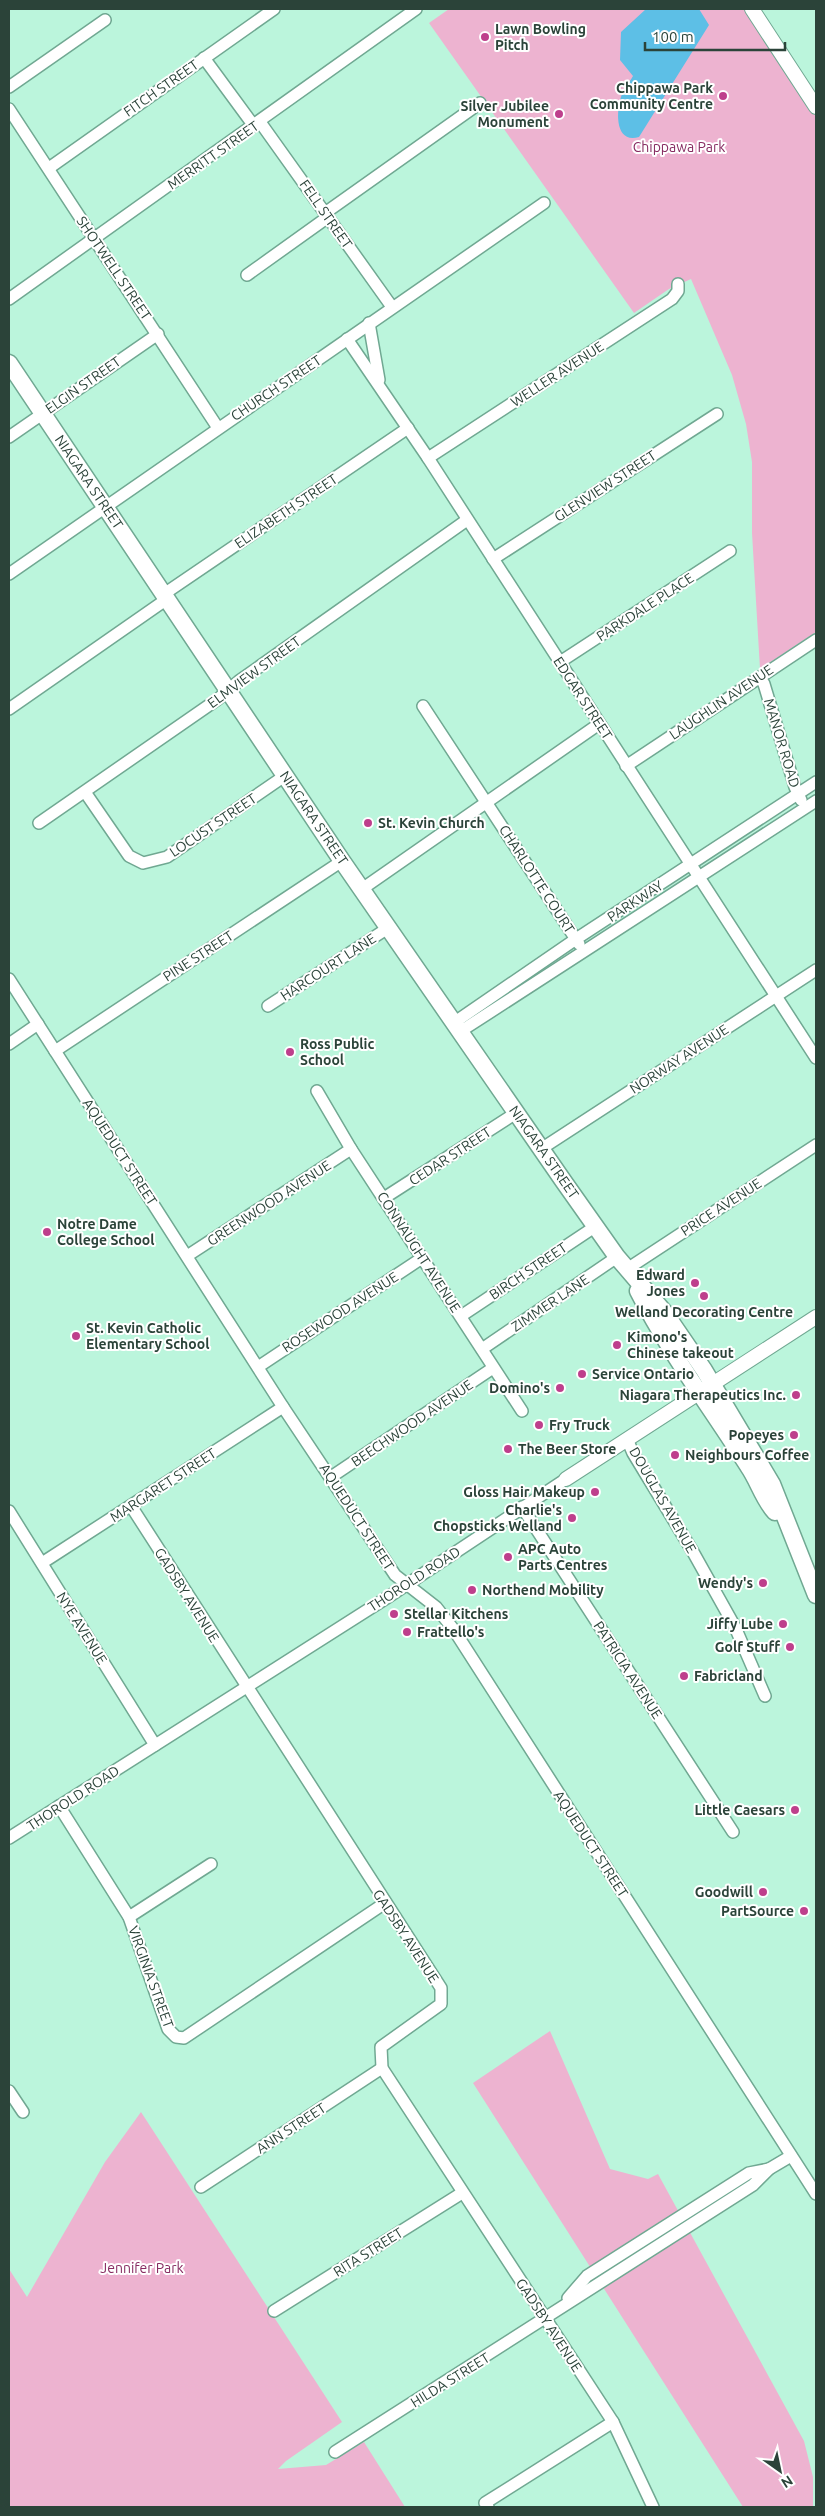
<svg xmlns="http://www.w3.org/2000/svg" width="825" height="2516" font-family="Ubuntu,sans-serif">
  <style>
    .green { fill: #edb3d0 }
    .water { fill: #5dbfe6 }
    .lines { fill: none; stroke-linecap: round; stroke-linejoin: round }
    .minor-casing { stroke: #70a892; stroke-width: 14 }
    .tertiary-casing { stroke: #70a892; stroke-width: 16 }
    .secondary-casing { stroke: #70a892; stroke-width: 19 }
    .minor { stroke: #fff; stroke-width: 11 }
    .tertiary { stroke: #fff; stroke-width: 14 }
    .secondary { stroke: #fff; stroke-width: 16 }
    .poi-dot { fill: #be3f8c; stroke: #fff; stroke-width: 2 }
    .labels { text-anchor: middle; dominant-baseline: central; stroke-width: 4; stroke-linejoin: round; paint-order: stroke }
    .poi-label { font-size: 14px; font-weight: bold; fill: #2b4339; stroke: #fff; text-anchor: start }
    .street-label { font-size: 14px; fill: #2b4339; stroke: #fff }
    .park-label { font-size: 14px; fill: #872c62; stroke: #fff }
  </style>
  <rect width="100%" height="100%" fill="#bbf5dc"/>
  <!-- green -->
  <g class="green">
    <polygon points="449,9 745,9 816,117 816,632 760,669 752,533 752,462 746,424 732,375 691,279 669,289 634,313 429,23"/>
    <polygon points="550,2031 610,2169 648,2179 658,2174 804,2441 813,2477 813,2507 743,2507 473,2083"/>
    <polygon points="141,2112 342,2422 286,2461 278,2469 326,2465 364,2442 405,2507 9,2507 9,2269 27,2297 105,2162"/>
  </g>
  <!-- water -->
  <path class="water" d="M 646,9 L 699,9 L 709,25 L 639,137 C 615,144 616,112 621,97 C 623,90 629,83 633,76 L 620,60 L 621,32 Z"/>
  <g class="lines">
    <!-- minor casing -->
    <g class="minor-casing">
      <g id="minor">
        <polyline points="204,58 254,126"/>
        <polyline points="9,87 105,20"/>
        <polyline points="9,109 218,428"/>
        <polyline points="260,122 392,307"/>
        <polyline points="49,168 274,9"/>
        <polyline points="325,213 480,103"/>
        <polyline points="247,275 328,217"/>
        <polyline points="9,299 416,9"/>
        <polyline points="369,323 379,380"/>
        <polyline points="347,339 428,458 816,1058"/>
        <polyline points="9,437 158,334"/>
        <polyline points="428,458 672,299 678,291 678,284"/>
        <polyline points="493,559 717,414"/>
        <polyline points="9,574 544,203"/>
        <polyline points="164,594 408,428"/>
        <polyline points="560,662 730,551"/>
        <polyline points="760,677 764,684 795,787 801,800"/>
        <polyline points="423,706 579,944"/>
        <polyline points="9,709 167,599"/>
        <polyline points="626,766 816,640"/>
        <polyline points="85,792 129,856 143,863 167,857 286,775"/>
        <polyline points="39,823 218,699 239,681 467,520"/>
        <polyline points="362,889 599,724"/>
        <polyline points="9,979 283,1407 395,1575 436,1607 454,1630 816,2194"/>
        <polyline points="268,1006 388,928"/>
        <polyline points="455,1022 576,939 816,782"/>
        <polyline points="461,1031 816,801"/>
        <polyline points="9,1044 38,1024"/>
        <polyline points="55,1051 342,861"/>
        <polyline points="317,1091 351,1149 522,1411"/>
        <polyline points="541,1149 816,970"/>
        <polyline points="384,1198 516,1113"/>
        <polyline points="187,1256 351,1149"/>
        <polyline points="627,1269 816,1145"/>
        <polyline points="461,1316 596,1226"/>
        <polyline points="482,1349 617,1257"/>
        <polyline points="258,1367 422,1258"/>
        <polyline points="627,1439 633,1453 693,1552 735,1627 765,1696"/>
        <polyline points="331,1477 493,1368"/>
        <polyline points="131,1506 441,1988 441,2004 381,2047 382,2068 613,2422 653,2507"/>
        <polyline points="522,1507 733,1832"/>
        <polyline points="9,1511 155,1745"/>
        <polyline points="42,1563 283,1407"/>
        <polyline points="59,1806 129,1917 168,2029 176,2037 184,2038 385,1903"/>
        <polyline points="9,1838 388,1597 566,1479"/>
        <polyline points="129,1917 211,1864"/>
        <polyline points="9,2091 23,2112"/>
        <polyline points="201,2187 382,2068"/>
        <polyline points="568,2298 587,2276 749,2173 769,2169"/>
        <polyline points="274,2311 462,2193"/>
        <polyline points="335,2452 753,2185 769,2169 791,2156"/>
        <polyline points="488,2507 485,2503 613,2422"/>
      </g>
    </g>
    <!-- tertiary casing -->
    <g class="tertiary-casing">
      <g id="tertiary">
        <polyline points="752,9 816,107"/>
        <polyline points="566,1479 816,1317"/>
      </g>
    </g>
    <!-- secondary casing -->
    <g class="secondary-casing">
      <g id="secondary">
        <polyline points="9,363 342,861 564,1182 617,1257 665,1313 704,1370 772,1484 816,1595"/>
        <path d="M 638,1291 C 669,1352 711,1408 748,1466 C 758,1480 763,1499 775,1512"/>
      </g>
    </g>
    <!-- minor -->
    <use href="#minor" class="minor"/>
    <!-- tertiary -->
    <use href="#tertiary" class="tertiary"/>
    <!-- secondary -->
    <use href="#secondary" class="secondary"/>
  </g>
  <!-- markers -->
  <g class="poi-dot">
    <circle cx="485" cy="37" r="5"/>
    <circle cx="723" cy="96" r="5"/>
    <circle cx="559" cy="114" r="5"/>
    <circle cx="368" cy="823" r="5"/>
    <circle cx="290" cy="1052" r="5"/>
    <circle cx="47" cy="1232" r="5"/>
    <circle cx="695" cy="1283" r="5"/>
    <circle cx="704" cy="1296" r="5"/>
    <circle cx="76" cy="1336" r="5"/>
    <circle cx="617" cy="1345" r="5"/>
    <circle cx="582" cy="1374" r="5"/>
    <circle cx="560" cy="1388" r="5"/>
    <circle cx="796" cy="1395" r="5"/>
    <circle cx="539" cy="1425" r="5"/>
    <circle cx="794" cy="1435" r="5"/>
    <circle cx="508" cy="1449" r="5"/>
    <circle cx="675" cy="1455" r="5"/>
    <circle cx="595" cy="1492" r="5"/>
    <circle cx="572" cy="1518" r="5"/>
    <circle cx="508" cy="1557" r="5"/>
    <circle cx="763" cy="1583" r="5"/>
    <circle cx="472" cy="1590" r="5"/>
    <circle cx="394" cy="1614" r="5"/>
    <circle cx="783" cy="1624" r="5"/>
    <circle cx="407" cy="1632" r="5"/>
    <circle cx="790" cy="1647" r="5"/>
    <circle cx="684" cy="1676" r="5"/>
    <circle cx="795" cy="1810" r="5"/>
    <circle cx="763" cy="1892" r="5"/>
    <circle cx="804" cy="1911" r="5"/>
  </g>
  <g class="labels">
    <!-- poi labels -->
    <g class="poi-label">
      <text x="495" y="29">Lawn Bowling<tspan x="495" dy="16">Pitch</tspan></text>
      <text x="713" y="88" text-anchor="end">Chippawa Park<tspan x="713" dy="16">Community Centre</tspan></text>
      <text x="549" y="106" text-anchor="end">Silver Jubilee<tspan x="549" dy="16">Monument</tspan></text>
      <text x="378" y="823">St. Kevin Church</text>
      <text x="300" y="1044">Ross Public<tspan x="300" dy="16">School</tspan></text>
      <text x="57" y="1224">Notre Dame<tspan x="57" dy="16">College School</tspan></text>
      <text x="685" y="1275" text-anchor="end">Edward<tspan x="685" dy="16">Jones</tspan></text>
      <text x="704" y="1312" text-anchor="middle">Welland Decorating Centre</text>
      <text x="86" y="1328">St. Kevin Catholic<tspan x="86" dy="16">Elementary School</tspan></text>
      <text x="627" y="1337">Kimono's<tspan x="627" dy="16">Chinese takeout</tspan></text>
      <text x="592" y="1374">Service Ontario</text>
      <text x="550" y="1388" text-anchor="end">Domino's</text>
      <text x="786" y="1395" text-anchor="end">Niagara Therapeutics Inc.</text>
      <text x="549" y="1425">Fry Truck</text>
      <text x="784" y="1435" text-anchor="end">Popeyes</text>
      <text x="518" y="1449">The Beer Store</text>
      <text x="685" y="1455">Neighbours Coffee</text>
      <text x="585" y="1492" text-anchor="end">Gloss Hair Makeup</text>
      <text x="562" y="1510" text-anchor="end">Charlie's<tspan x="562" dy="16">Chopsticks Welland</tspan></text>
      <text x="518" y="1549">APC Auto<tspan x="518" dy="16">Parts Centres</tspan></text>
      <text x="753" y="1583" text-anchor="end">Wendy's</text>
      <text x="482" y="1590">Northend Mobility</text>
      <text x="404" y="1614">Stellar Kitchens</text>
      <text x="773" y="1624" text-anchor="end">Jiffy Lube</text>
      <text x="417" y="1632">Frattello's</text>
      <text x="780" y="1647" text-anchor="end">Golf Stuff</text>
      <text x="694" y="1676">Fabricland</text>
      <text x="785" y="1810" text-anchor="end">Little Caesars</text>
      <text x="753" y="1892" text-anchor="end">Goodwill</text>
      <text x="794" y="1911" text-anchor="end">PartSource</text>
    </g>
    <!-- street labels -->
    <g class="street-label">
      <text transform="translate(161 88) rotate(-35)">FITCH STREET</text>
      <text transform="translate(213 155) rotate(-35)">MERRITT STREET</text>
      <text transform="translate(326 214) rotate(55)">FELL STREET</text>
      <text transform="translate(114 268) rotate(56)">SHOTWELL STREET</text>
      <text transform="translate(557 374) rotate(-33)">WELLER AVENUE</text>
      <text transform="translate(83 385) rotate(-35)">ELGIN STREET</text>
      <text transform="translate(276 388) rotate(-34)">CHURCH STREET</text>
      <text transform="translate(89 482) rotate(56)">NIAGARA STREET</text>
      <text transform="translate(605 486) rotate(-33)">GLENVIEW STREET</text>
      <text transform="translate(286 511) rotate(-34)">ELIZABETH STREET</text>
      <text transform="translate(645 607) rotate(-33)">PARKDALE PLACE</text>
      <text transform="translate(254 672) rotate(-36)">ELMVIEW STREET</text>
      <text transform="translate(583 698) rotate(57)">EDGAR STREET</text>
      <text transform="translate(721 702) rotate(-34)">LAUGHLIN AVENUE</text>
      <text transform="translate(782 743) rotate(73)">MANOR ROAD</text>
      <text transform="translate(314 818) rotate(56)">NIAGARA STREET</text>
      <text transform="translate(213 825) rotate(-34)">LOCUST STREET</text>
      <text transform="translate(537 879) rotate(57)">CHARLOTTE COURT</text>
      <text transform="translate(635 901) rotate(-33)">PARKWAY</text>
      <text transform="translate(198 956) rotate(-33)">PINE STREET</text>
      <text transform="translate(328 967) rotate(-33)">HARCOURT LANE</text>
      <text transform="translate(679 1059) rotate(-33)">NORWAY AVENUE</text>
      <text transform="translate(120 1152) rotate(57)">AQUEDUCT STREET</text>
      <text transform="translate(544 1152) rotate(55)">NIAGARA STREET</text>
      <text transform="translate(450 1156) rotate(-33)">CEDAR STREET</text>
      <text transform="translate(269 1203) rotate(-33)">GREENWOOD AVENUE</text>
      <text transform="translate(721 1207) rotate(-33)">PRICE AVENUE</text>
      <text transform="translate(419 1252) rotate(57)">CONNAUGHT AVENUE</text>
      <text transform="translate(528 1271) rotate(-34)">BIRCH STREET</text>
      <text transform="translate(550 1303) rotate(-34)">ZIMMER LANE</text>
      <text transform="translate(340 1312) rotate(-33)">ROSEWOOD AVENUE</text>
      <text transform="translate(412 1423) rotate(-34)">BEECHWOOD AVENUE</text>
      <text transform="translate(163 1485) rotate(-33)">MARGARET STREET</text>
      <text transform="translate(663 1500) rotate(60)">DOUGLAS AVENUE</text>
      <text transform="translate(357 1517) rotate(57)">AQUEDUCT STREET</text>
      <text transform="translate(414 1579) rotate(-33)">THOROLD ROAD</text>
      <text transform="translate(187 1595) rotate(58)">GADSBY AVENUE</text>
      <text transform="translate(82 1628) rotate(58)">NYE AVENUE</text>
      <text transform="translate(628 1670) rotate(57)">PATRICIA AVENUE</text>
      <text transform="translate(73 1798) rotate(-33)">THOROLD ROAD</text>
      <text transform="translate(591 1844) rotate(57)">AQUEDUCT STREET</text>
      <text transform="translate(406 1936) rotate(57)">GADSBY AVENUE</text>
      <text transform="translate(151 1977) rotate(70)">VIRGINIA STREET</text>
      <text transform="translate(291 2128) rotate(-33)">ANN STREET</text>
      <text transform="translate(368 2252) rotate(-32)">RITA STREET</text>
      <text transform="translate(549 2325) rotate(57)">GADSBY AVENUE</text>
      <text transform="translate(450 2380) rotate(-32)">HILDA STREET</text>
    </g>
    <!-- park labels -->
    <g class="park-label">
      <text x="679" y="147">Chippawa Park</text>
      <text x="142" y="2268">Jennifer Park</text>
    </g>
  </g>
  <!-- border -->
  <rect width="825" height="2516" fill="none" stroke="#2b4339" stroke-width="20"/>
  <!-- north arrow -->
  <g transform="translate(780 2471) rotate(147)" stroke="#ffffff" stroke-width="4" paint-order="stroke">
  <path d="M0-4L9 19L0 12L-9 19Z" fill="#2b4339"/>
  <text y="-8" font-size="14" font-weight="bold" text-anchor="middle" fill="#2b4339">N</text>
  </g>
  <!-- scale -->
  <path d="M645 42v8h140v-8" fill="none" stroke="#2b4339" stroke-width="2.5"/>
  <text x="652" y="42" font-size="15" fill="#2b4339" stroke="#ffffff" stroke-width="4" paint-order="stroke">100 m</text>
</svg>
